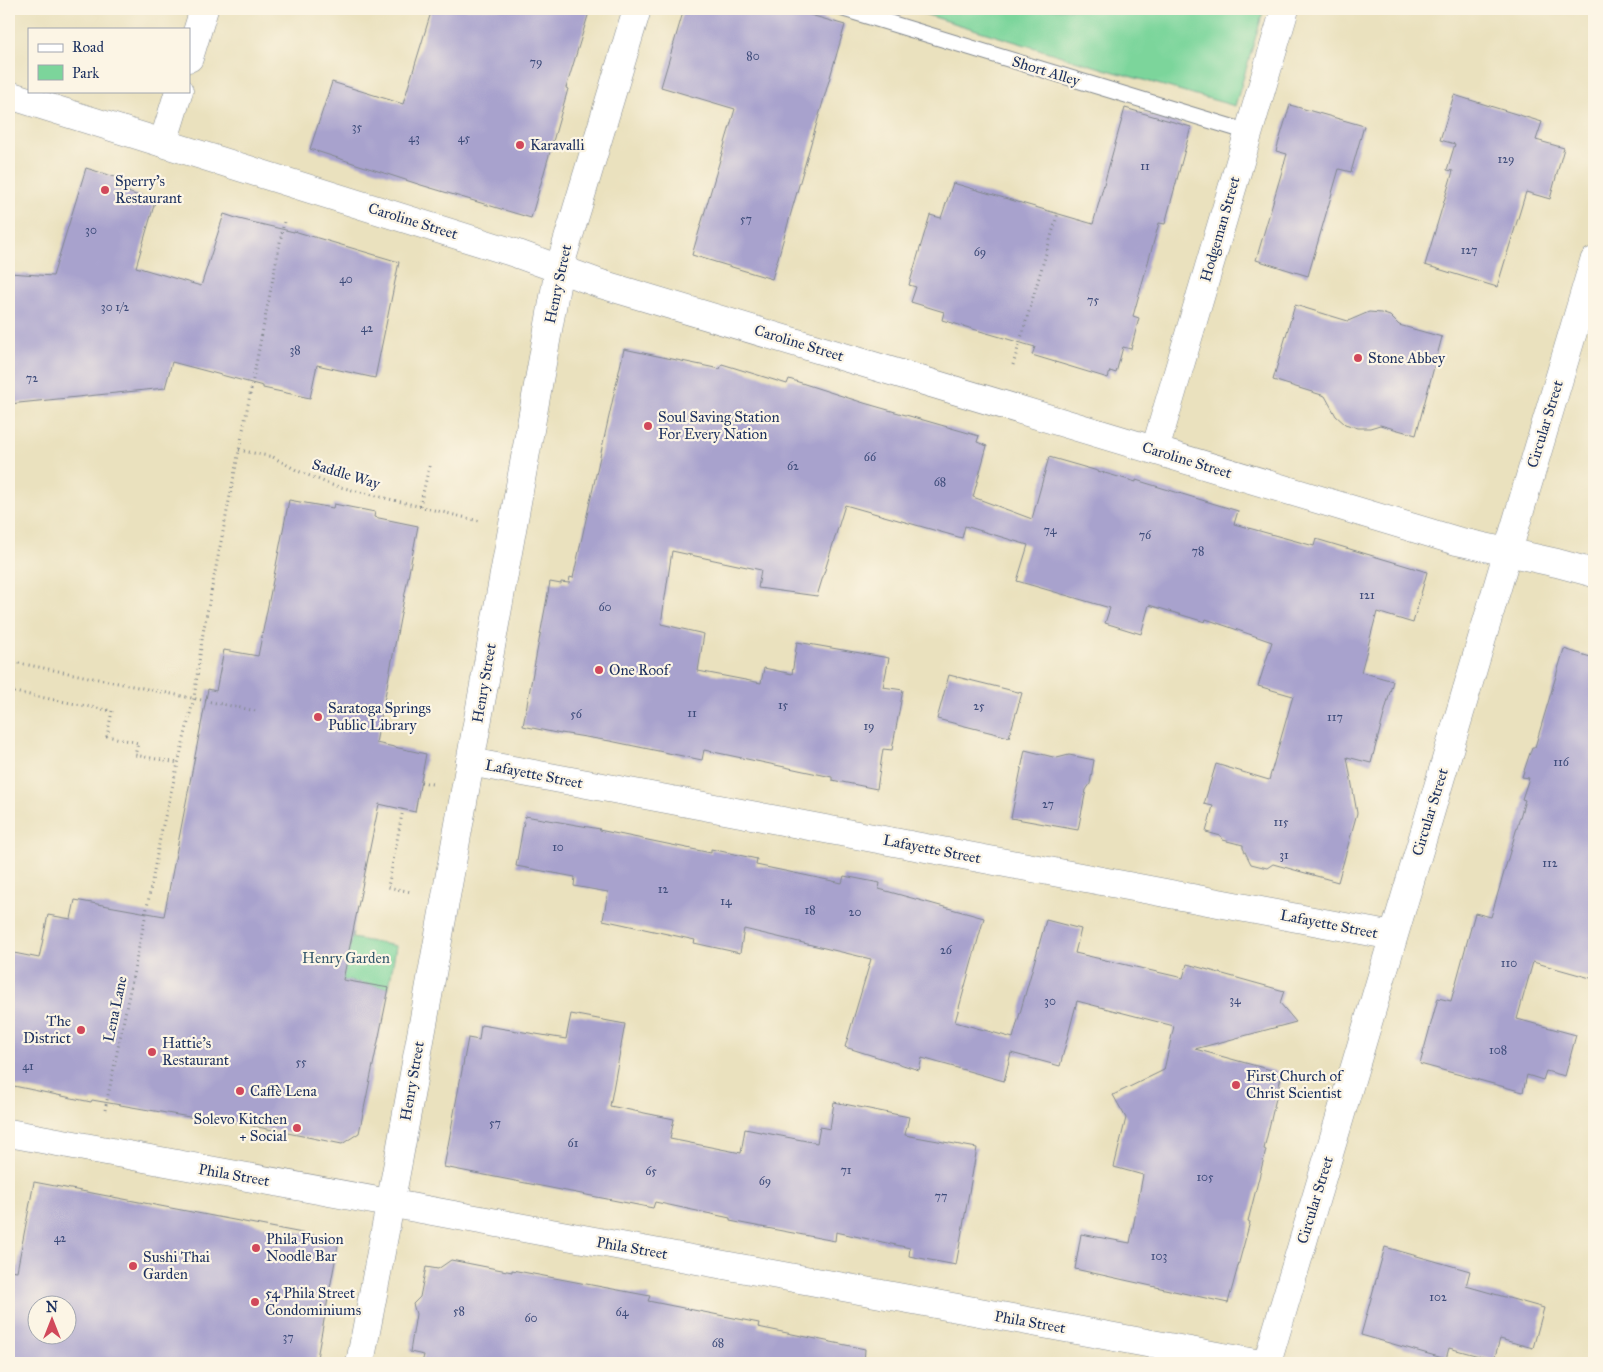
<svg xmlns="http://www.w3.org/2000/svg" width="1603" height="1372" font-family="'IM FELL Great Primer',serif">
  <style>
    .green { fill: #7cd59b; stroke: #4c827c }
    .building { fill: #a8a2cd; fill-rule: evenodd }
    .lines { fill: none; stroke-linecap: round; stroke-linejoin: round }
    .service-casing { stroke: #82888e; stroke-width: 17 }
    .minor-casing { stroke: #82888e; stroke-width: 29 }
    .tertiary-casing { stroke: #82888e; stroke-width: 29 }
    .path { stroke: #82888e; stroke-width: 3; stroke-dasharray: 1 4; stroke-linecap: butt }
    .service { stroke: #fff; stroke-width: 15 }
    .minor { stroke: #fff; stroke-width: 28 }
    .tertiary { stroke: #fff; stroke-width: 28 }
    .poi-dot { fill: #d1495b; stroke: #fcf5e5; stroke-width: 2 }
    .labels { text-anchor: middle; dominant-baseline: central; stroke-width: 4.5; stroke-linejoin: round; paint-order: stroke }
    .number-label { font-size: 12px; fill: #3e4c7a }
    .street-label { font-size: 15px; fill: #1b2f5e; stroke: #fcf5e5 }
    .poi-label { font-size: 15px; fill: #1b2f5e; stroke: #fcf5e5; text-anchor: start }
    .park-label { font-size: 15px; fill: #33586d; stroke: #fcf5e5 }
  </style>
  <rect width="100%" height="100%" fill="#fcf5e5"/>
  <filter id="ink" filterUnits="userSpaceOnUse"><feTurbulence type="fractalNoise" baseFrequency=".02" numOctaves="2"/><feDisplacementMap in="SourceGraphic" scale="10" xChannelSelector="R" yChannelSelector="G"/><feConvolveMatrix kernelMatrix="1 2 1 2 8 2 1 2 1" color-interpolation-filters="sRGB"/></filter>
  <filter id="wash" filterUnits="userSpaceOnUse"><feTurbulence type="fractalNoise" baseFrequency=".0096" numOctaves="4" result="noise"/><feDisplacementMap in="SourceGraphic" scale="20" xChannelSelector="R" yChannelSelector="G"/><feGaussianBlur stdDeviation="1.12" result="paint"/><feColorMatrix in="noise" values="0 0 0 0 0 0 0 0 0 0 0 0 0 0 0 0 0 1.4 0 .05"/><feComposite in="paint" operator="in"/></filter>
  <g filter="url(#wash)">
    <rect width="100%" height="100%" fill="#eae1be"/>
    <!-- green -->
    <g class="green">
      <polygon points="921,9 1264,9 1235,106 1104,69 921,13"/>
      <polygon points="296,921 353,932 352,938 396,946 389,988 321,976"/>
    </g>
    <g id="blocks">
      <!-- building -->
      <g class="building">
        <polygon points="432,9 590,9 566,88 568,89 531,218 421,185 310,149 332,82 403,104"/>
        <polygon points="684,9 790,9 845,25 772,279 692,255 735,109 661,87"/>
        <polygon points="1454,95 1542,122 1536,140 1564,148 1550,199 1526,192 1497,287 1425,265 1453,171 1447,170 1455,144 1440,140"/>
        <polygon points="1290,105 1364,126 1351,172 1339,169 1308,276 1256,260 1287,154 1276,151"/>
        <polygon points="1125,108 1191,127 1165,224 1159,223 1133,316 1139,318 1131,349 1123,347 1116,373 1110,371 1108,378 1032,355 1035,347 942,320 944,312 911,302 916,287 909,285 930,215 941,218 953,183 1093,224"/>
        <polygon points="86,168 131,182 128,192 155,202 136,267 201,286 224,214 239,219 294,232 294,231 399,262 375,378 317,365 310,398 263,388 263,386 172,362 165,388 9,404 9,273 53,276"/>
        <polygon points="1295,305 1348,321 1369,312 1381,313 1390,316 1399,325 1442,337 1416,435 1380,425 1370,428 1358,428 1345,424 1336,416 1325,396 1273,380"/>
        <polygon points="624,349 720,369 722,364 787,384 789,379 864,403 979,436 977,442 987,446 973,497 1032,519 1049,457 1136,482 1136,480 1238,511 1234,524 1314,546 1316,539 1427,572 1413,623 1377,612 1361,672 1393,681 1371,763 1347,757 1357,813 1338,882 1273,864 1267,868 1251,864 1243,848 1243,845 1223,840 1221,836 1206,832 1213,806 1204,804 1216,764 1269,780 1293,696 1258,686 1272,642 1206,619 1205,622 1149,605 1141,634 1105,623 1110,608 1017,581 1028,545 965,526 962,538 845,505 817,596 758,588 761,570 672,551 661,624 704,634 698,671 761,683 764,668 792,674 797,642 889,658 883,687 903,690 892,750 883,749 877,789 832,780 832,777 704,750 702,760 610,741 561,733 561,734 523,726 550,582 561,584 561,582 569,583 570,577 573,578"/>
        <polygon points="289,500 333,508 334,504 375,512 374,517 418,526 376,743 426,754 415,812 379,804 343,980 389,988 359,1133 342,1144 218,1119 218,1122 92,1100 91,1102 9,1085 9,952 39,958 48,915 71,919 75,900 164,916 208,689 216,691 224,650 258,656"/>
        <polygon points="1564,649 1594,658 1594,979 1533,962 1517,1019 1576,1035 1565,1076 1546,1071 1543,1080 1527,1075 1523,1092 1420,1064 1438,998 1451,1001 1475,913 1491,917 1525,800 1522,799 1529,778 1522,777 1532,747 1535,747"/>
        <polygon points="949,675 1022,693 1009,737 937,719"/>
        <polygon points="1025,750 1057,758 1069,755 1094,760 1090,784 1086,790 1078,830 1011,818"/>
        <polygon points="525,816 600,829 599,830 711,853 711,849 757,859 756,865 842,883 844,876 880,883 879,889 984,918 955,1022 1013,1038 1046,920 1081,929 1075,953 1183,978 1187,964 1284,991 1280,1003 1296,1022 1195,1049 1282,1073 1264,1149 1266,1150 1248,1221 1250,1222 1228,1303 1075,1269 1081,1234 1130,1243 1143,1175 1114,1167 1126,1118 1113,1095 1164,1070 1174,1026 1077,1001 1060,1066 1011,1053 1004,1081 922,1058 919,1070 845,1047 871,959 744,929 740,953 694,943 695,940 603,920 608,892 574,886 575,877 516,866"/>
        <polygon points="571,1014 625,1024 610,1106 674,1119 670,1139 741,1153 745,1129 817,1143 820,1127 830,1129 834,1102 909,1117 905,1135 977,1148 956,1265 909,1256 910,1248 836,1232 835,1241 730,1221 730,1218 655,1202 653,1208 444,1167 468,1038 479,1040 481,1025 566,1039"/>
        <path d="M 34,1182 L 339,1240 L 316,1363 L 9,1363 L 9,1270 L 17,1271 ZM 38,1304 L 68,1304 L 68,1334 L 38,1334 Z"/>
        <polygon points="1385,1247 1470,1271 1466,1286 1544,1308 1533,1348 1500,1339 1494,1360 1449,1348 1446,1359 1361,1335"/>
        <polygon points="451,1260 512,1272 512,1270 650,1296 648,1301 759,1323 758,1327 865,1349 864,1363 422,1363 424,1355 410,1352 416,1314 413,1304 420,1297 426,1267 438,1269"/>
      </g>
    </g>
  </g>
  <g filter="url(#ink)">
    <use href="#blocks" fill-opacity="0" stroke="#82888e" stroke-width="1"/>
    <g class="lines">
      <!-- service casing -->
      <g class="service-casing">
        <polyline id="service" points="844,9 1248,132"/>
      </g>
      <!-- minor casing -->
      <g class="minor-casing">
        <g id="minor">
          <polyline points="189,58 204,9"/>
          <polyline points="9,95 518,254 601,284 1457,541 1557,563 1594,573"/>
          <polyline points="163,143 179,91"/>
          <polyline points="1155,450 1285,9"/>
          <polyline points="470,762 1393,936"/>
          <polyline points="9,1133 1255,1363"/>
          <polyline points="360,1363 399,1157 559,269 637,9"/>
        </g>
      </g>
      <!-- tertiary casing -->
      <g class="tertiary-casing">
        <polyline id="tertiary" points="1267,1363 1594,261"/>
      </g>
      <!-- path -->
      <g class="path">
        <polyline points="1013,365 1058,213"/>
        <polyline points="239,450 273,457 298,471 332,485 479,521"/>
        <polyline points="420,506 430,463"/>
        <polyline points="9,661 256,711"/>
        <polyline points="9,691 112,711 107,736 138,743 135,755 178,763"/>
        <polyline points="421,782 432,784"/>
        <polyline points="403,809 388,887 411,892"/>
        <polyline points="105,1110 146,913 161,833 194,698 203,633 284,222"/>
      </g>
      <!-- service -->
      <use href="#service" class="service"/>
      <!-- minor -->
      <use href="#minor" class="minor"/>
      <!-- tertiary -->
      <use href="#tertiary" class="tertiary"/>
    </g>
  </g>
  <!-- markers -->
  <g class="poi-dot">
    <circle cx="520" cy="145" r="5"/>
    <circle cx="105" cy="190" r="5"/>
    <circle cx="1358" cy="358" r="5"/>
    <circle cx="648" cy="426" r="5"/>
    <circle cx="599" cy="670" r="5"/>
    <circle cx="318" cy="717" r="5"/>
    <circle cx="81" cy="1030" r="5"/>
    <circle cx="152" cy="1052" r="5"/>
    <circle cx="1236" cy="1085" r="5"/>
    <circle cx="240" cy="1091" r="5"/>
    <circle cx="297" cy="1128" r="5"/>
    <circle cx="256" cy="1248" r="5"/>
    <circle cx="133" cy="1266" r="5"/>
    <circle cx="255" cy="1302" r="5"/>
  </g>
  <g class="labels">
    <!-- number labels -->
    <g class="number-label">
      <text x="753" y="56">80</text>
      <text x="536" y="62">79</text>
      <text x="357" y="127">35</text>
      <text x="414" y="138">43</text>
      <text x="464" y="138">45</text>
      <text x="1506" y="159">129</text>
      <text x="1145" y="166">11</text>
      <text x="746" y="219">57</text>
      <text x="91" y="230">30</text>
      <text x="1469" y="250">127</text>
      <text x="980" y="252">69</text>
      <text x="346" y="279">40</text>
      <text x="1093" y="300">75</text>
      <text x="115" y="307">30 1/2</text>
      <text x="367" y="328">42</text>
      <text x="295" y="350">38</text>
      <text x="32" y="378">72</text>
      <text x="870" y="457">66</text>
      <text x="793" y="466">62</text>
      <text x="940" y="482">68</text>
      <text x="1050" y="530">74</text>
      <text x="1145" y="535">76</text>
      <text x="1198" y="551">78</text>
      <text x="1367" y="595">121</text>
      <text x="605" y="607">60</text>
      <text x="783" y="705">15</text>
      <text x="979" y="706">25</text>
      <text x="692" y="713">11</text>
      <text x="576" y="714">56</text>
      <text x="1335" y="717">117</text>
      <text x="869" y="726">19</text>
      <text x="1561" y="762">116</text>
      <text x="1048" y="804">27</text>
      <text x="1281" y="822">115</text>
      <text x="558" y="847">10</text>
      <text x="1284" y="855">31</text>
      <text x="1550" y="863">112</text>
      <text x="663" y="889">12</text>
      <text x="726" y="901">14</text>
      <text x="810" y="910">18</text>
      <text x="855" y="912">20</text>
      <text x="946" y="950">26</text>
      <text x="1509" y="963">110</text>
      <text x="1235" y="1000">34</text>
      <text x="1050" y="1001">30</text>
      <text x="1498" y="1050">108</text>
      <text x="301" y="1062">55</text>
      <text x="28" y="1066">41</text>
      <text x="495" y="1123">57</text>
      <text x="573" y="1143">61</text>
      <text x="846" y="1170">71</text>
      <text x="651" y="1171">65</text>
      <text x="1205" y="1177">105</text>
      <text x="765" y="1181">69</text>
      <text x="941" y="1196">77</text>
      <text x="60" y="1238">42</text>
      <text x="1159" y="1256">103</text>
      <text x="1438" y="1297">102</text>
      <text x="459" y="1311">58</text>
      <text x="622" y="1312">64</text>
      <text x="531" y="1318">60</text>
      <text x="288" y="1337">37</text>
      <text x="718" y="1343">68</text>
    </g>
    <!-- street labels -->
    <g class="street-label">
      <text transform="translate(1046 71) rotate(17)">Short Alley</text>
      <text transform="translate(413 221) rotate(17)">Caroline Street</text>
      <text transform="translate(1220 229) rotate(-74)">Hodgeman Street</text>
      <text transform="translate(558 284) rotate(-78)">Henry Street</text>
      <text transform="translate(799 343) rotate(17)">Caroline Street</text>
      <text transform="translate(1545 424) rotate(-73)">Circular Street</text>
      <text transform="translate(1187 460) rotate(17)">Caroline Street</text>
      <text transform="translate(346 474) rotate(17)">Saddle Way</text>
      <text transform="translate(484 683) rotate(-80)">Henry Street</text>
      <text transform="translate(534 774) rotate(11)">Lafayette Street</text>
      <text transform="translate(1430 812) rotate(-73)">Circular Street</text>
      <text transform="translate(932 849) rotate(11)">Lafayette Street</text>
      <text transform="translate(1329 924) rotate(11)">Lafayette Street</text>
      <text transform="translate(115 1009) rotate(-78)">Lena Lane</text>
      <text transform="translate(412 1081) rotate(-80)">Henry Street</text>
      <text transform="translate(234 1175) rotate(10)">Phila Street</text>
      <text transform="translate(1315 1200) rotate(-73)">Circular Street</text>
      <text transform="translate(632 1248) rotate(10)">Phila Street</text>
      <text transform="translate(1030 1322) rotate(10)">Phila Street</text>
    </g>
    <!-- poi labels -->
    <g class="poi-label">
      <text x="530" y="145">Karavalli</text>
      <text x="115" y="181">Sperry's<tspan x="115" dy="17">Restaurant</tspan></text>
      <text x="1368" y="358">Stone Abbey</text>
      <text x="658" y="417">Soul Saving Station<tspan x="658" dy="17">For Every Nation</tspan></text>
      <text x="609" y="670">One Roof</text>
      <text x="328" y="708">Saratoga Springs<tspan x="328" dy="17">Public Library</tspan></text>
      <text x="71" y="1021" text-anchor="end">The<tspan x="71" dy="17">District</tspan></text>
      <text x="162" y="1043">Hattie's<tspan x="162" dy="17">Restaurant</tspan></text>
      <text x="1246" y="1076">First Church of<tspan x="1246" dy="17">Christ Scientist</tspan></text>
      <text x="250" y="1091">Caffè Lena</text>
      <text x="287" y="1119" text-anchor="end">Solevo Kitchen<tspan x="287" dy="17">+ Social</tspan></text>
      <text x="266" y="1239">Phila Fusion<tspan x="266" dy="17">Noodle Bar</tspan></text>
      <text x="143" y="1257">Sushi Thai<tspan x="143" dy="17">Garden</tspan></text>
      <text x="265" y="1293">54 Phila Street<tspan x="265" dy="17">Condominiums</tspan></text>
    </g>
    <!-- park labels -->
    <g class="park-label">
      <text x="346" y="958">Henry Garden</text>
    </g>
  </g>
  <!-- margin -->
  <rect width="1603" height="1372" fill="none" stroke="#fcf5e5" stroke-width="30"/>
  <!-- legend -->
  <rect x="28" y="28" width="162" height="65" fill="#fcf5e5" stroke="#a2a6af"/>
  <rect x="38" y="44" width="25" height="8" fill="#ffffff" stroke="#a2a6af"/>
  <text x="72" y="52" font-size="15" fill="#1b2f5e">Road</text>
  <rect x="38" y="65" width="25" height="15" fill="#7cd59b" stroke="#a2a6af"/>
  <text x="72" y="78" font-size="15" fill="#1b2f5e">Park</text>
  <!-- north arrow -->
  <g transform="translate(52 1320)"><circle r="24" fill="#fcf5e5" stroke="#a2a6af"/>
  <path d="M0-4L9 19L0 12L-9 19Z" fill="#d1495b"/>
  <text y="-8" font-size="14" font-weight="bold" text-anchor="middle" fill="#1b2f5e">N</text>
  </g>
</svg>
